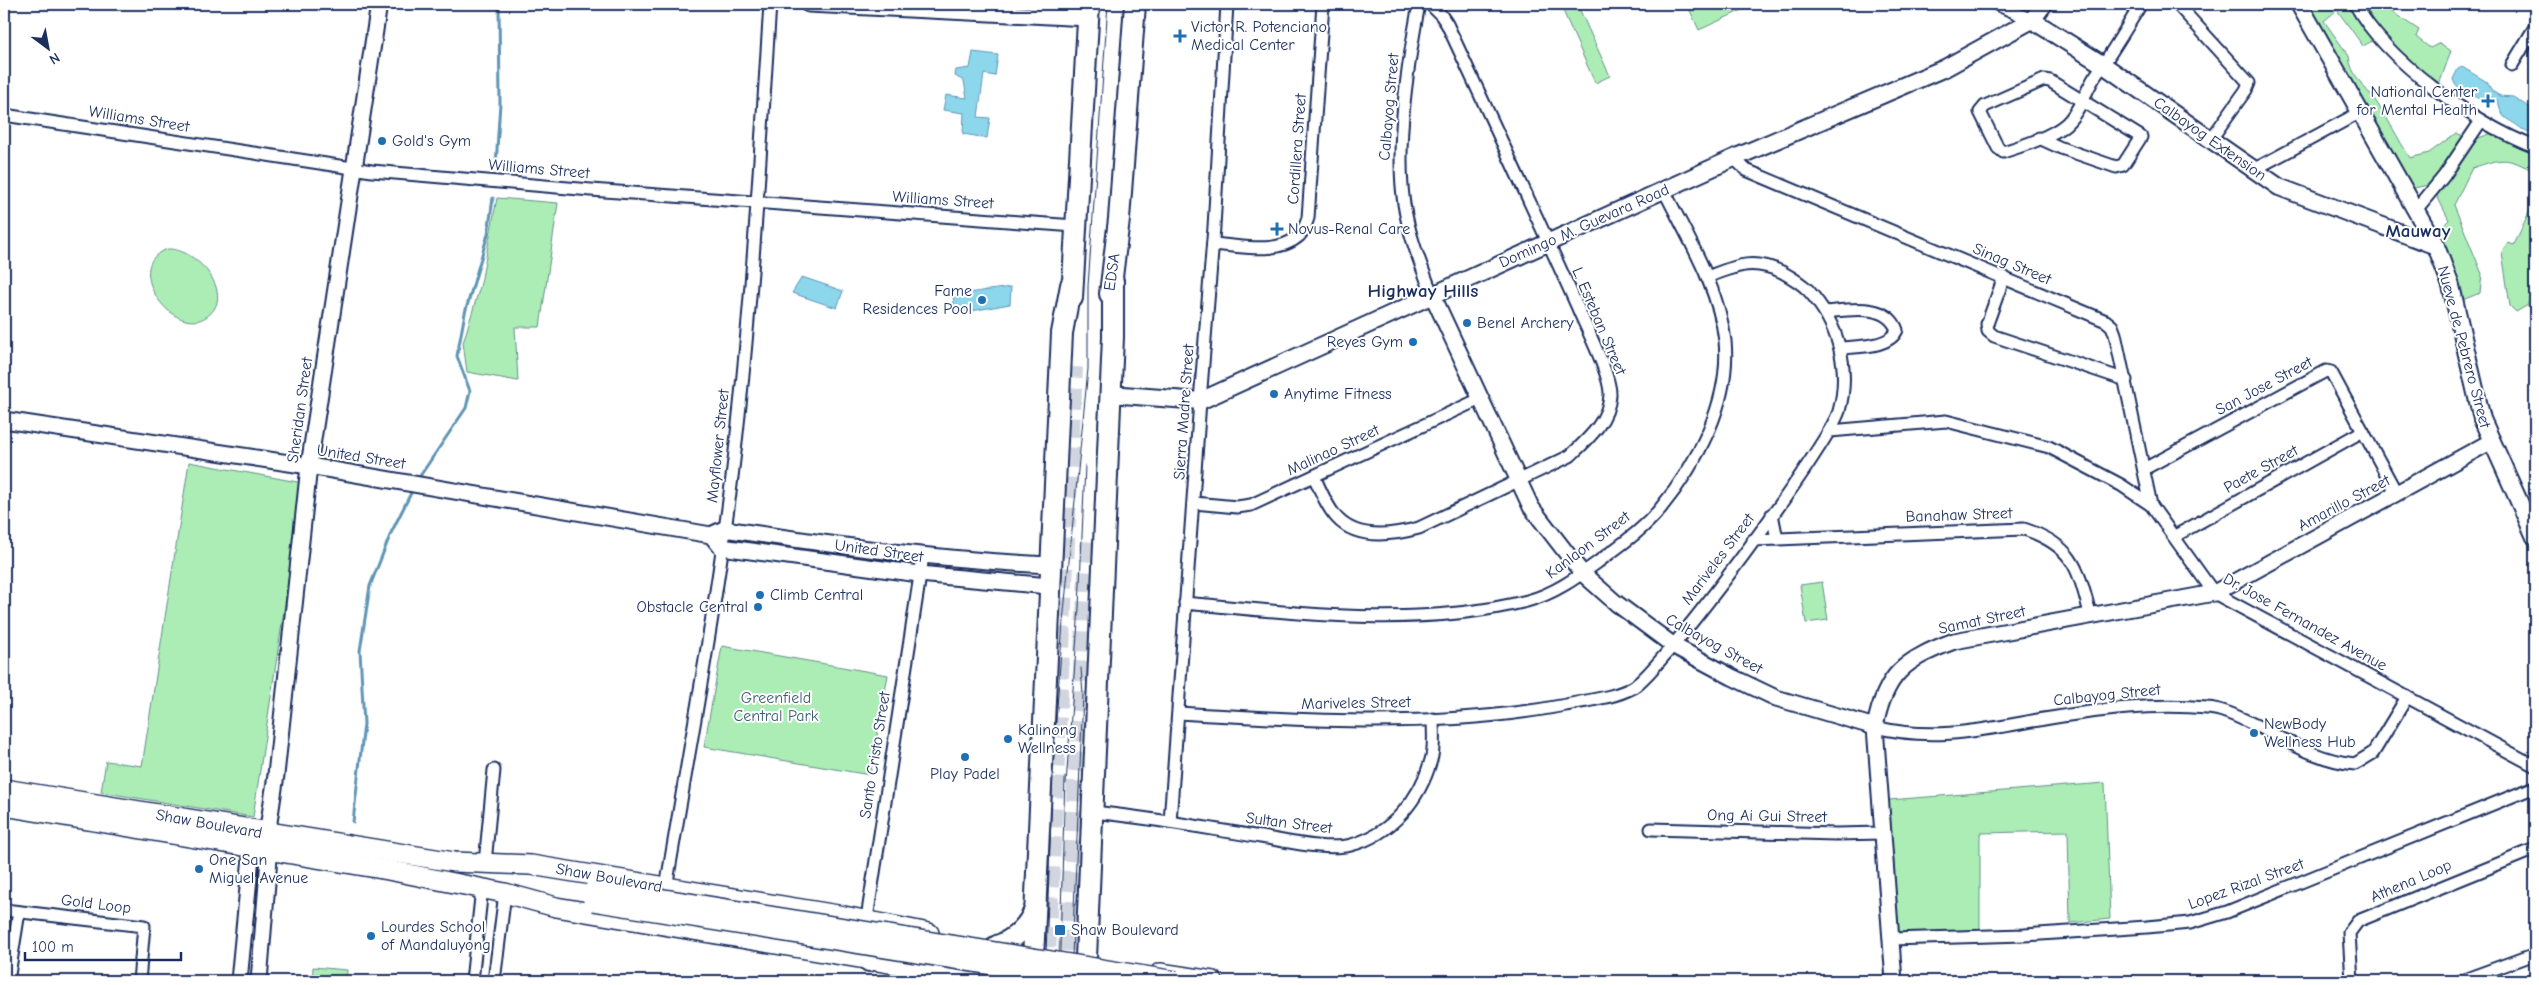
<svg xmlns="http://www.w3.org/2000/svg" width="2539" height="985" font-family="'Comic Neue',sans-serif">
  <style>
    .green { fill: #acedb6; stroke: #648e8a }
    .water { fill: #8dd7ed; stroke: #5f94b4 }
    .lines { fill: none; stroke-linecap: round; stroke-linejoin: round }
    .stream { stroke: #5f94b4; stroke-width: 3 }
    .trunk-tunnel { stroke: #d1d5df; stroke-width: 20; stroke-dasharray: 20 10; stroke-linecap: butt }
    .minor-casing { stroke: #1b2f5e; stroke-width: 15 }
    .tertiary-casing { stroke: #1b2f5e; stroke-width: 19 }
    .secondary-casing { stroke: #1b2f5e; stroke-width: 20 }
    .primary-casing { stroke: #1b2f5e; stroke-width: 22 }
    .trunk-casing { stroke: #1b2f5e; stroke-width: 24 }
    .minor { stroke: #fff; stroke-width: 11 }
    .tertiary { stroke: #fff; stroke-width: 15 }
    .secondary { stroke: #fff; stroke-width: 16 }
    .primary { stroke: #fff; stroke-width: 19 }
    .trunk { stroke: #fff; stroke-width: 20 }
    .tram { stroke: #1b2f5e; stroke-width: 1 }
    .primary-bridge-casing { stroke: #1b2f5e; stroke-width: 22; stroke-linecap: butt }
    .primary-bridge { stroke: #fff; stroke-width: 19 }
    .poi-dot { fill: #1f6fb2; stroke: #fff; stroke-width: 2 }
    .labels { text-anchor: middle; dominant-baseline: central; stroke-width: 4; stroke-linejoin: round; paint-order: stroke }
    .poi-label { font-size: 16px; fill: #1b2f5e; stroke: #fff; text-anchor: start }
    .street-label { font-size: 16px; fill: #1b2f5e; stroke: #fff }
    .park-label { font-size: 16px; fill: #3f5e74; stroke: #fff }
    .quarter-label { font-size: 19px; font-weight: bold; fill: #1b2f5e; stroke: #fff }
  </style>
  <rect width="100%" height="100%" fill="#fff"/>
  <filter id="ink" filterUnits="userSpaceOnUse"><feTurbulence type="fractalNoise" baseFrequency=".02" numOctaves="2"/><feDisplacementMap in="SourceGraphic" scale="10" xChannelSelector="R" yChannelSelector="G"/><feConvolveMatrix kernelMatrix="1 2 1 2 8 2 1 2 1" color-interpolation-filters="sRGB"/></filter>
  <g filter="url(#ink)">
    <!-- green -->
    <g class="green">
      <polygon points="1560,4 1577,4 1610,76 1595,83"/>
      <polygon points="1687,4 1753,4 1753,5 1699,30"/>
      <path d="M 2308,4 L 2380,4 L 2419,30 L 2416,37 L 2430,48 L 2440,43 L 2451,51 L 2439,85 L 2376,39 L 2363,46 L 2337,10 L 2324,21 L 2349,56 C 2350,74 2365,87 2375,100 C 2388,118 2398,139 2410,158 L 2429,153 L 2456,133 L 2473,140 L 2495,132 L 2535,150 L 2535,172 C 2506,156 2503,158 2472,168 L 2454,205 L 2482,274 L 2480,293 L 2460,301 L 2433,235 L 2449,220 L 2436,194 L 2428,185 L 2410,189 Z"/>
      <polygon points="2535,182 2535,228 2529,262 2535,274 2535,288 2531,287 2528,305 2516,312 2510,306 2502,252 2508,243 2514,245 2533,203 2528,197"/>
      <polygon points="497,198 558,203 540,327 515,327 518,381 467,372 463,343 481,283"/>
      <path d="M 168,249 C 197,248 238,296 206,317 C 172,339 120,263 168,249 Z"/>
      <polygon points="189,462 303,483 253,817 101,792 106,761 142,766"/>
      <polygon points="1822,582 1828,620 1806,623 1800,585"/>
      <polygon points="722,646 888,675 870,775 704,747"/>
      <polygon points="2105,783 2110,919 2070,923 2068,831 1980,833 1980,931 1899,933 1889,800"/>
      <polygon points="313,967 347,970 346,981 312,981"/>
    </g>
    <!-- water -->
    <g class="water">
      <polygon points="973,52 998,55 995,76 984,74 978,117 990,118 987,138 963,134 964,113 943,110 946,95 967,98 964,81 955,76 956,70 970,68"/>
      <path d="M 2462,67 L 2487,82 L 2492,91 L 2500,96 L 2513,97 L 2527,106 L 2535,108 L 2535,129 L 2529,133 C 2524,131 2522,129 2518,126 C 2504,116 2503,121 2498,101 L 2489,96 C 2477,101 2456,93 2453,79 L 2458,69 Z"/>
      <polygon points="802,277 843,291 837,308 792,293"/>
      <polygon points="1011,287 1010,304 955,314 953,295"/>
    </g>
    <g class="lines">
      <!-- stream -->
      <g class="stream">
        <polyline points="496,165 500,103 499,4"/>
        <polyline points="420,476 466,408 470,391 457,356 465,313 488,234 493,198"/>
        <polyline points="353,822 364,724 360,651 370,586 391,533 412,491"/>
      </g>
      <!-- trunk-tunnel -->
      <g class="trunk-tunnel">
        <polyline points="1045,977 1073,367"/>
        <polyline points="1066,981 1090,540"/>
      </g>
      <!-- minor casing -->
      <g class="minor-casing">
        <g id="minor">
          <path d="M 1419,4 C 1408,63 1395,145 1404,204 C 1409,236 1421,265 1432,294"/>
          <polyline points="1996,4 2032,20"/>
          <polyline points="2177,4 2249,83 2246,90 2211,139"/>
          <path d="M 2355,4 C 2386,61 2475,124 2535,147"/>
          <polyline points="2512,65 2535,27"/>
          <polyline points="4,115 372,171 591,190 1075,226"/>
          <path d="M 2039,138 L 2061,148 L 2116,167 L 2123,165 L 2141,137 L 2050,81 L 2044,80 L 1985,106 L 1980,112 L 1998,148 L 2003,152 C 2022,146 2051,137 2066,124 C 2079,112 2085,93 2094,78 C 2111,54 2126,29 2141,4"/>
          <polyline points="1734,158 1746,170 2106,321 2112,326 2115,334 2151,505"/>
          <polyline points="2253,170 2359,113"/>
          <polyline points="2416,210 2444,176 2481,121"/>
          <path d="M 1213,244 C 1239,246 1278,255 1299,236 C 1304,231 1306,224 1308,218 L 1323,4"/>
          <polyline points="2004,277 1987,324 1988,331 1994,336 2126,380"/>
          <path d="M 1825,312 C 1848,310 1887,302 1897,330 C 1889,348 1858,346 1841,348"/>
          <polyline points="1830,431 1946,421 2049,447 2121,485 2151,505 2214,593 2535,766"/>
          <polyline points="2144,469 2326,371 2331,372 2397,494"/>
          <path d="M 1314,476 C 1320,490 1327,507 1337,518 C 1357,540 1393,535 1419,528 L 1570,456 C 1587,440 1609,421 1610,395 C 1611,375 1585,326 1577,306 C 1535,212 1491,118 1447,24 L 1441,15 L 1430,4"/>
          <polyline points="1194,503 1237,507 1251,505 1480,399"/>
          <polyline points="1772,514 1777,539"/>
          <polyline points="2175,536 2363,431"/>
          <path d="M 1753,540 L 2024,529 C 2075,546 2078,569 2091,617"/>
          <path d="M 1185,603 C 1297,613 1416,629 1527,601 C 1554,594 1576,578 1598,562 C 1619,546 1643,530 1660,509 C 1697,464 1731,401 1725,341 C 1719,287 1687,237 1664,190"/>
          <path d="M 1179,713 C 1307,721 1440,729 1566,705 C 1588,700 1613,698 1632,688 C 1661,672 1829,445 1839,411 C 1851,368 1838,323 1808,290 C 1800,282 1791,277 1782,272 C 1752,258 1736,266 1707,277"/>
          <path d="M 1875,727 C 1935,742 1986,729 2044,719 C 2098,710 2152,703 2207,708 C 2223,709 2238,717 2253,724 C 2286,740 2318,761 2355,764 L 2373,753 L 2407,697"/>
          <path d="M 1091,812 C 1148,817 1204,828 1261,837 C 1286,841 1327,851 1351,845 C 1392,834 1420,799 1431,760 C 1435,748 1433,732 1433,719"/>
          <polyline points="1170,822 1200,401 1214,227 1227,4"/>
          <polyline points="1651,829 1836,834 1883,833"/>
          <polyline points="485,863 494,770"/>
          <path d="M 666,888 C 689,751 715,614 732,477 C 751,320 760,161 770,4"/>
          <polyline points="4,910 144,926 139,981"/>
          <polyline points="866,925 923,556"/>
          <polyline points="1891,939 2024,935 2147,927 2190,923 2227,912 2535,787"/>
          <polyline points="8,981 19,912"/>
          <polyline points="472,981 482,888"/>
          <polyline points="494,981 505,893"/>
          <polyline points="2352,981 2349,933 2358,921 2535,849"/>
          <polyline points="2461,981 2535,954"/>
        </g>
      </g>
      <!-- tertiary casing -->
      <g class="tertiary-casing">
        <g id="tertiary">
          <polyline points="808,4 1088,18"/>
          <polyline points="1432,294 1531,507 1582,573 1616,603 1674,646 1732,677 1776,698 1875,727"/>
          <path d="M 4,420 L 309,466 L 711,535 L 724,529 C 832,545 941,560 1050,565"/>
          <polyline points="711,535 721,547 919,574 1049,586"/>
          <polyline points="239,981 253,836"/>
          <polyline points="259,981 271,834 269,822 276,775 309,466 379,4"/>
          <path d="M 1894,981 L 1875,727 C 1885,674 1904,660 1954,641 L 2214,593 L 2490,442"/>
        </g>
      </g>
      <!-- secondary casing -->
      <g class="secondary-casing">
        <g id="secondary">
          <polyline points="2299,4 2436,246 2451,286 2482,419 2535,537"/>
          <polyline points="2032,20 2105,66 2279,187 2436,246"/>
          <polyline points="1110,394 1200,401 1734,158 1945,68 2032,20 2044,4"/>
        </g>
      </g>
      <!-- primary casing -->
      <g class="primary-casing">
        <g id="primary">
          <polyline points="4,789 454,862 531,865 844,916 929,933"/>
          <polyline points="4,806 388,870 505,893 556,907 996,981"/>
          <polyline points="1160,973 1213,981"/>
        </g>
      </g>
      <!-- trunk casing -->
      <g class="trunk-casing">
        <g id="trunk">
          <polyline points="1110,294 1119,219 1135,4"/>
          <polyline points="1072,298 1089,4"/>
          <path d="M 997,946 C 1014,940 1029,926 1035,909"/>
          <polyline points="869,961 888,953 903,952"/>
          <polyline points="1074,976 1107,981"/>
          <polyline points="1032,981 1062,333 1071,285"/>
          <polyline points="1085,981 1113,337 1113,281"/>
        </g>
      </g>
      <!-- minor -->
      <use href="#minor" class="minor"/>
      <!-- tertiary -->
      <use href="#tertiary" class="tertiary"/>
      <!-- secondary -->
      <use href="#secondary" class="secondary"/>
      <!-- primary -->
      <use href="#primary" class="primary"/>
      <!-- trunk -->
      <use href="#trunk" class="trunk"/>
      <!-- tram -->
      <g class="tram">
        <polyline points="1066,784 1079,608 1085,465"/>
        <polyline points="1045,981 1053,764 1063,622 1088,369 1088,286 1108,4"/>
        <polyline points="1059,981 1065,777"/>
        <polyline points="1071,981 1083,695 1081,668"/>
      </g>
      <!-- primary-bridge casing -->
      <g class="primary-bridge-casing">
        <g id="primary-bridge">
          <polyline points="595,888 1176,981"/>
          <polyline points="593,901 1091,981"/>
        </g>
      </g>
      <!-- primary-bridge -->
      <use href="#primary-bridge" class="primary-bridge"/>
    </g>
  </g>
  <!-- markers -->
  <g class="poi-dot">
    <path d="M1177.5 28.5h5v5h5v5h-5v5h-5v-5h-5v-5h5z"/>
    <path d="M2485.5 93.5h5v5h5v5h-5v5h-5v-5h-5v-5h5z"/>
    <circle cx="382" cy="141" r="5"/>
    <path d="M1274.5 221.5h5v5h5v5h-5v5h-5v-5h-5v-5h5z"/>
    <circle cx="982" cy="300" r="5"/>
    <circle cx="1467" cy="323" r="5"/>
    <circle cx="1413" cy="342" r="5"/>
    <circle cx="1274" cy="394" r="5"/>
    <circle cx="760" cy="595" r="5"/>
    <circle cx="758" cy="607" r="5"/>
    <circle cx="2254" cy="733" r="5"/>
    <circle cx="1008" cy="739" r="5"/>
    <circle cx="965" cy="757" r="5"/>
    <circle cx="199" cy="869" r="5"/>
    <rect x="1054" y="924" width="12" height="12" rx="2.5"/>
    <circle cx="371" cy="936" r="5"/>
  </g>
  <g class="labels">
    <!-- poi labels -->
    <g class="poi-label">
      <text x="1191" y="27">Victor R. Potenciano<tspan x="1191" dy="18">Medical Center</tspan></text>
      <text x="2477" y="92" text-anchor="end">National Center<tspan x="2477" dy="18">for Mental Health</tspan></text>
      <text x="392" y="141">Gold's Gym</text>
      <text x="1288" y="229">Novus-Renal Care</text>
      <text x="972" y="291" text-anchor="end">Fame<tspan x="972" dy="18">Residences Pool</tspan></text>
      <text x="1477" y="323">Benel Archery</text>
      <text x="1403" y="342" text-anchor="end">Reyes Gym</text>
      <text x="1284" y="394">Anytime Fitness</text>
      <text x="770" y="595">Climb Central</text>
      <text x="748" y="607" text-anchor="end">Obstacle Central</text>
      <text x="2264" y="724">NewBody<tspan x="2264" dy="18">Wellness Hub</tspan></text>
      <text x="1018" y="730">Kalinong<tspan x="1018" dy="18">Wellness</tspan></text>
      <text x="965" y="774" text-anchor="middle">Play Padel</text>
      <text x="209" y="860">One San<tspan x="209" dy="18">Miguel Avenue</tspan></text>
      <text x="381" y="927">Lourdes School<tspan x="381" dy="18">of Mandaluyong</tspan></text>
      <text x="1071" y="930">Shaw Boulevard</text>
    </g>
    <!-- street labels -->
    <g class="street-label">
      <text transform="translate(1389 107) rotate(-85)">Calbayog Street</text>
      <text transform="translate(139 119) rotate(9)">Williams Street</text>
      <text transform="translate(2210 139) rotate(35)">Calbayog Extension</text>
      <text transform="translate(1297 149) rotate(-86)">Cordillera Street</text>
      <text transform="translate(539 169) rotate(5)">Williams Street</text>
      <text transform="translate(943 200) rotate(4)">Williams Street</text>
      <text transform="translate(1584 226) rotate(-24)">Domingo M. Guevara Road</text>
      <text transform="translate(2012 264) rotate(23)">Sinag Street</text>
      <text transform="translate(1112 272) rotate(-82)">EDSA</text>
      <text transform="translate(1599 321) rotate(67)">L. Esteban Street</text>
      <text transform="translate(2464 347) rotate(75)">Nueve de Pebrero Street</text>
      <text transform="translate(2264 386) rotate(-28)">San Jose Street</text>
      <text transform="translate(300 410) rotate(-82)">Sheridan Street</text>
      <text transform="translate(1184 412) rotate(-86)">Sierra Madre Street</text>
      <text transform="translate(718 446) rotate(-84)">Mayflower Street</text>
      <text transform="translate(1333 450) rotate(-25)">Malinao Street</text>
      <text transform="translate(361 457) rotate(9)">United Street</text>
      <text transform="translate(2261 469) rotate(-29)">Paete Street</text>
      <text transform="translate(2344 503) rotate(-28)">Amarillo Street</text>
      <text transform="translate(1959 515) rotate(-2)">Banahaw Street</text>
      <text transform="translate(1588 545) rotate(-37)">Kanlaon Street</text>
      <text transform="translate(879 551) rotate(8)">United Street</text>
      <text transform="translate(1718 559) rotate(-53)">Mariveles Street</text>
      <text transform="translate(1982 620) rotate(-12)">Samat Street</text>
      <text transform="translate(2305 622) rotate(29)">Dr. Jose Fernandez Avenue</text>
      <text transform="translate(1714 644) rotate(29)">Calbayog Street</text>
      <text transform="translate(2107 695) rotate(-6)">Calbayog Street</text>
      <text transform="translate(1356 703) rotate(-1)">Mariveles Street</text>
      <text transform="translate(875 755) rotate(-81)">Santo Cristo Street</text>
      <text transform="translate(1767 816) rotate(1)">Ong Ai Gui Street</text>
      <text transform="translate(1289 823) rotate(7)">Sultan Street</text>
      <text transform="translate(209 824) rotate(10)">Shaw Boulevard</text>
      <text transform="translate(609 878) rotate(10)">Shaw Boulevard</text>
      <text transform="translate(2411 881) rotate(-23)">Athena Loop</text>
      <text transform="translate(2246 884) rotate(-20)">Lopez Rizal Street</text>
      <text transform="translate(96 904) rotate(7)">Gold Loop</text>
    </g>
    <!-- park labels -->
    <g class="park-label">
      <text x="776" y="698">Greenfield<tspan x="776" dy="18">Central Park</tspan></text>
    </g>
    <!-- quarter labels -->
    <g class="quarter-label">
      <text x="2418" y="231">Mauway</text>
      <text x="1423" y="291">Highway Hills</text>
    </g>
  </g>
  <!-- margin -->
  <rect width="2539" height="985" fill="none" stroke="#fff" stroke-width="20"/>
  <rect x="10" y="10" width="2519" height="965" fill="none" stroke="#1b2f5e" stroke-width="2" filter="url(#ink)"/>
  <!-- north arrow -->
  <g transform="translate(48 48) rotate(148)" stroke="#ffffff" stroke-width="4" paint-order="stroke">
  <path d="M0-4L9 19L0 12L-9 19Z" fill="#1b2f5e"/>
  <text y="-8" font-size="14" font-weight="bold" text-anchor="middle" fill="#1b2f5e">N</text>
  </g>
  <!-- scale -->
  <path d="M25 952v8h156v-8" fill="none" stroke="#1b2f5e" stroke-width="2.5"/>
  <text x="32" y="952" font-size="15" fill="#1b2f5e" stroke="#ffffff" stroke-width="4" paint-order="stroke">100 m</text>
</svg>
